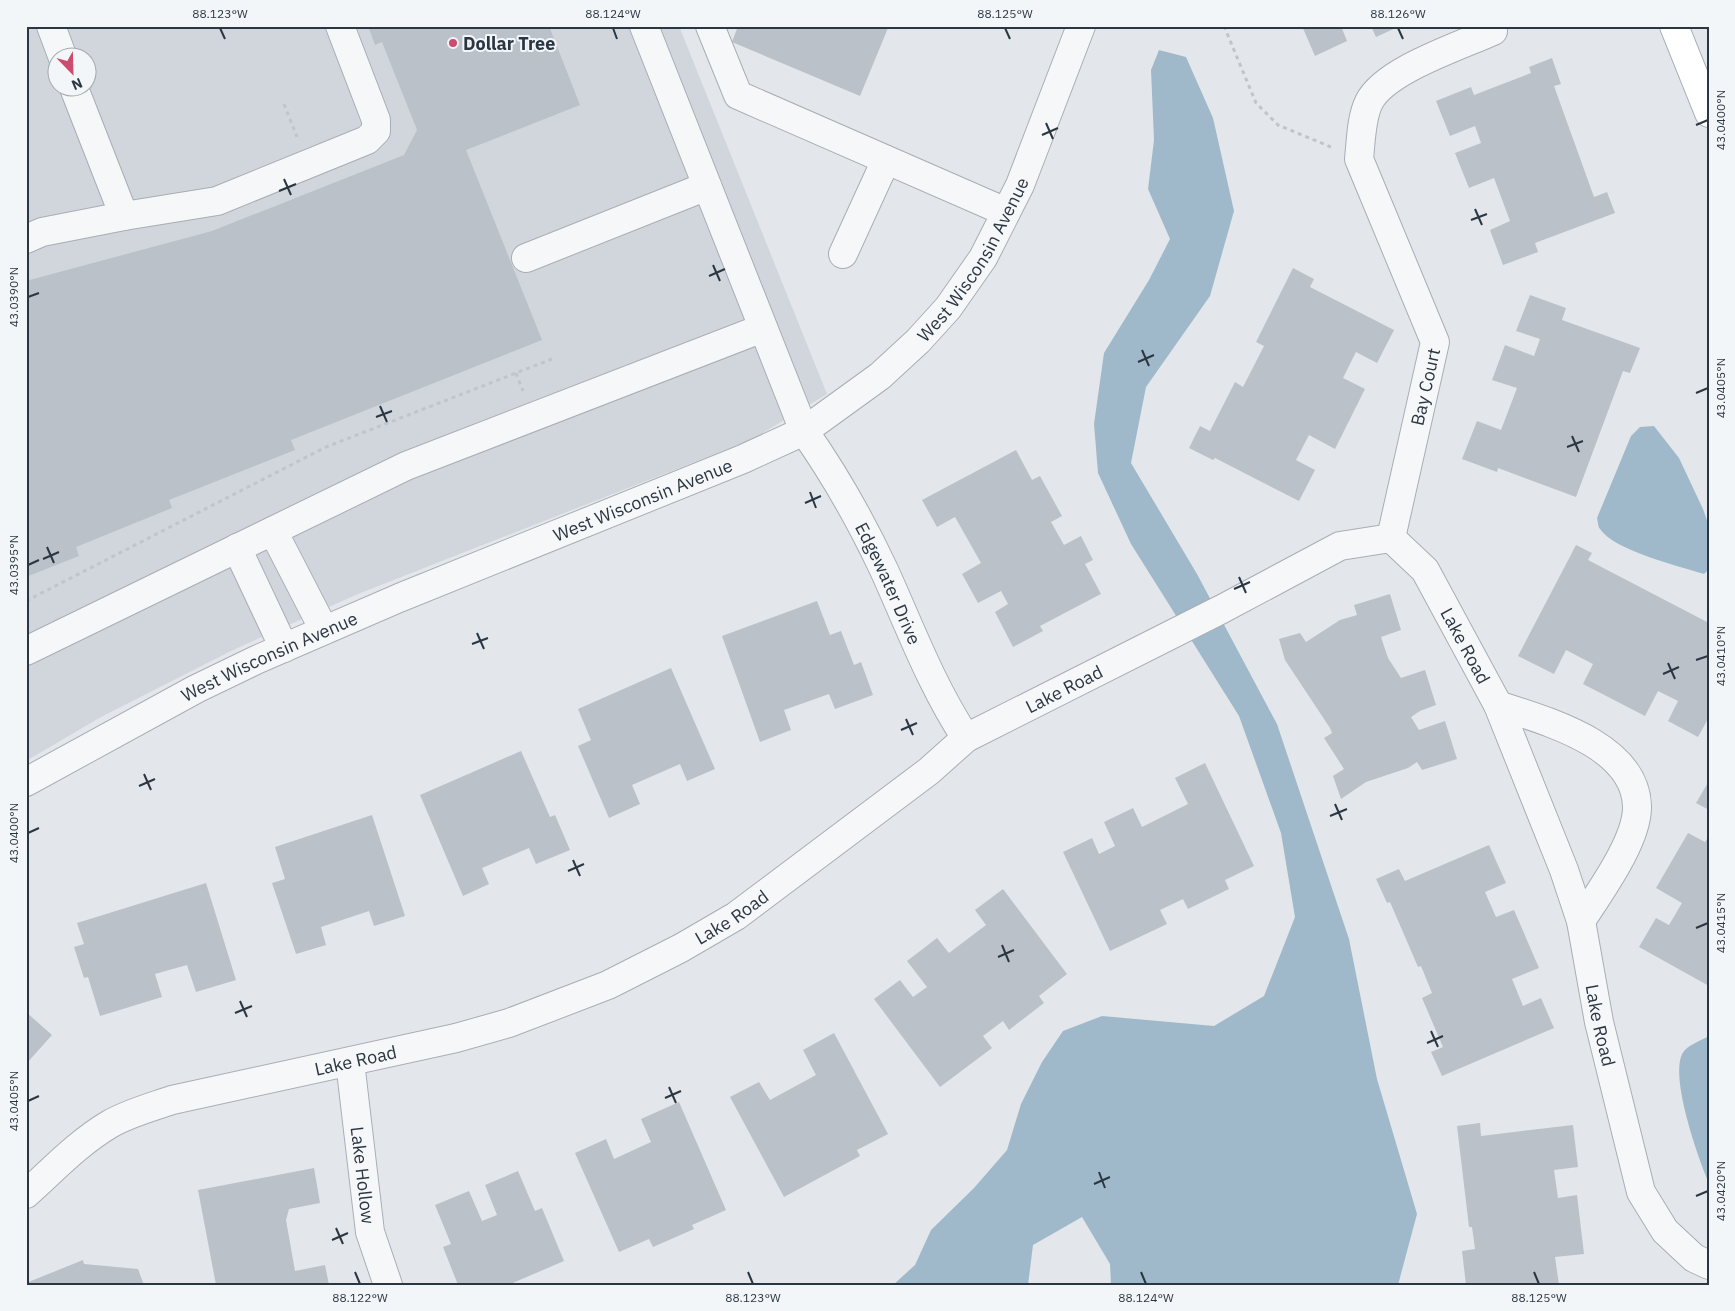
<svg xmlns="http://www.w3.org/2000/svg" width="1735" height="1311" font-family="'IBM Plex Sans',sans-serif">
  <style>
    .built { fill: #d1d6dd; fill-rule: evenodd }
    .water { fill: #9fb9ca }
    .building { fill: #bac1c8 }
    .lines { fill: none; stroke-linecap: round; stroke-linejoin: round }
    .minor-casing { stroke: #a8aeb5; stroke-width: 30 }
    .major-casing { stroke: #a3adb7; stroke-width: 30 }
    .path { stroke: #c1c5ca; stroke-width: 3; stroke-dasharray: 4 4; stroke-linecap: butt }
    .minor { stroke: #f6f7f9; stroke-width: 28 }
    .major { stroke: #fff; stroke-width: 28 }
    .ticks { fill: none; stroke: #2b3643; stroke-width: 2 }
    .poi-dot { fill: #cc4c6d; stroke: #f3f6f8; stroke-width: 2 }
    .labels { text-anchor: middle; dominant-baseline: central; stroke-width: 4; stroke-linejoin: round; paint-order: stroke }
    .poi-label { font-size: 18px; font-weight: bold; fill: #2b3643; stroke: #f3f6f8; text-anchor: start }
    .street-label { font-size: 18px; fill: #2b3643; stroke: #f3f6f8 }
    .neatline { fill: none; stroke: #2b3643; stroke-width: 2 }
    .ticks-label { font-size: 12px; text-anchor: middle; fill: #2b3643 }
  </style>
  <rect width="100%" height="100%" fill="#e3e7eb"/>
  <!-- built -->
  <path class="built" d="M 26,26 L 679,26 L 827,394 L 753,439 L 358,594 L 233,650 L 101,717 L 26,761 ZM 58,58 L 88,58 L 88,88 L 58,88 Z"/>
  <!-- water -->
  <g class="water">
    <polygon points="1159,50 1186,57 1213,118 1234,211 1210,296 1146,387 1131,463 1197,574 1277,724 1349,939 1377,1079 1417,1214 1398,1285 1111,1285 1110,1264 1082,1217 1033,1245 1028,1285 893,1285 915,1265 931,1230 974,1188 1007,1150 1021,1104 1042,1062 1063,1031 1102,1016 1214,1026 1264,996 1295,917 1281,833 1239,716 1131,544 1098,473 1094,424 1104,353 1149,280 1170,239 1148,189 1154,140 1151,70"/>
    <path d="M 1654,426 L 1679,458 L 1703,509 L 1709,526 L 1709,569 L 1704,574 C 1679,566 1615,551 1600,529 C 1598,527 1598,522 1597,518 L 1631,436 L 1640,427 Z"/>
    <path d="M 1709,1036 L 1709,1183 C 1699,1161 1666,1068 1685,1050 C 1691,1044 1702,1040 1709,1036 Z"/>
  </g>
  <!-- building -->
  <g class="building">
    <polygon points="368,26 549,26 580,105 466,150 542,340 291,440 295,450 169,500 172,508 76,547 79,556 26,577 26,281 212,231 404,155 417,130 382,42 375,45"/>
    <polygon points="738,26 883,26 888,28 860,96 732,42"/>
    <polygon points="1302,26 1341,26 1347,41 1315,56"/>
    <polygon points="1371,26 1400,26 1376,37"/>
    <polygon points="1552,58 1561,84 1554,86 1594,197 1607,192 1615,213 1535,243 1538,252 1503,265 1490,230 1510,221 1494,178 1469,188 1455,153 1481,143 1475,126 1450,136 1436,101 1471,87 1474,95 1531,73 1529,67"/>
    <polygon points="1293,268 1314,279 1310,287 1394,330 1377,363 1356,352 1343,378 1365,389 1335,449 1309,435 1296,460 1315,470 1299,501 1215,458 1213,460 1189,448 1200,426 1210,431 1235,382 1243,387 1264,346 1256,342"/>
    <polygon points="1530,295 1566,308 1562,320 1640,348 1630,373 1623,371 1576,497 1498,468 1497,472 1462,459 1477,421 1501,430 1517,388 1492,380 1505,345 1534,356 1540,339 1516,331"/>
    <polygon points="1016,450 1032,480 1040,476 1062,516 1051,522 1064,545 1081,536 1093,560 1085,564 1101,594 1040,626 1043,631 1013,647 995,612 1008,604 1001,591 978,603 962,574 981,563 955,517 937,527 922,500"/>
    <polygon points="1576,545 1592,553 1588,560 1709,623 1709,717 1698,737 1668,721 1678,701 1658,691 1645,716 1583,684 1593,664 1566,650 1554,674 1518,656"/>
    <polygon points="1390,594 1401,630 1381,637 1388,658 1401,678 1425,670 1436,705 1420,711 1411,717 1419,730 1445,721 1457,759 1422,770 1417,762 1408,768 1366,782 1341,799 1333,776 1344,769 1324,738 1332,733 1330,728 1285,660 1279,639 1300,633 1306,642 1340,620 1357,615 1354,605"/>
    <polygon points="817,601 830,635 841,631 854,665 861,662 873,695 835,709 829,694 784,710 791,730 760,742 722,636"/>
    <polygon points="671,668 715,769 687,781 680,764 632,785 640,804 609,818 578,746 591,740 578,709"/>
    <polygon points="521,751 550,817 555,815 570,850 536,864 529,848 482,868 489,884 463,896 420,795"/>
    <polygon points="1205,763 1254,866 1225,880 1229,889 1188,909 1183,899 1160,910 1167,924 1110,951 1063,852 1092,838 1099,854 1115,846 1104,822 1133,808 1142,827 1188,804 1175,778"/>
    <polygon points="1709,781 1709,810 1696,803"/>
    <polygon points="372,815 405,916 374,926 369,911 321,927 326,945 296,954 272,883 285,879 275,847"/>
    <polygon points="1688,833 1705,842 1709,836 1709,986 1639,947 1656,918 1669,925 1682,903 1656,888"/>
    <polygon points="1489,845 1506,883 1485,892 1496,917 1514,910 1539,968 1512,979 1523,1006 1541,998 1554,1028 1442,1076 1431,1052 1443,1047 1422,998 1432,993 1421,966 1418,967 1390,902 1387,903 1376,879 1399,869 1405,881"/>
    <polygon points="206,883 236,980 196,992 187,965 155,974 162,997 100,1016 88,977 84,978 74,947 84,944 77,923"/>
    <polygon points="1003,889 1067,974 1039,996 1044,1003 1009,1030 1003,1021 983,1036 992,1048 940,1087 874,999 900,980 913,997 927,987 907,961 937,938 949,953 986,925 975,910"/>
    <polygon points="26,1012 52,1035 26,1064"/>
    <polygon points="834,1033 888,1134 857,1150 860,1156 784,1197 730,1097 759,1082 770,1100 816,1075 803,1050"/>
    <polygon points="679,1102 726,1210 692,1225 694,1229 653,1247 649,1239 619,1252 575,1153 606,1139 614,1159 651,1142 641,1119"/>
    <polygon points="1480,1123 1481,1136 1573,1125 1578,1167 1554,1170 1558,1198 1577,1195 1584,1254 1555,1257 1559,1285 1466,1285 1462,1251 1475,1249 1472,1227 1469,1227 1457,1126"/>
    <polygon points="314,1168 320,1203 289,1209 286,1220 295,1271 325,1265 329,1285 216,1285 198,1190"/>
    <polygon points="518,1171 535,1211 542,1208 564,1261 508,1285 458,1285 443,1247 451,1244 435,1205 469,1191 482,1221 497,1215 485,1185"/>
    <polygon points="83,1260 84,1264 138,1269 144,1285 26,1285 26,1283"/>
  </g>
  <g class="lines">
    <!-- minor casing -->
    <g class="minor-casing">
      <g id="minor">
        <polyline points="51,26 63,58"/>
        <path id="s1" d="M 644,26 L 804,431 C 835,475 861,521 884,570 C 910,627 931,685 966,738"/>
        <polyline points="710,26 738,95 1006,212"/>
        <polyline points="74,88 124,216"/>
        <polyline points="26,239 42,232 124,216 217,201 367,140 376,131 376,120 340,26"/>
        <polyline points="843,254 886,160"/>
        <polyline points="526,258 707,186"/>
        <polyline points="273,531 324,630"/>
        <path id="s2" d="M 1391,538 L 1435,342 L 1359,159 C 1361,141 1361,118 1369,102 C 1385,70 1460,46 1493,31"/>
        <polyline points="237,548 284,648"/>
        <polyline points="26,651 406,466 763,328"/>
        <path d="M 1498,705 C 1545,721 1635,744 1637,806 C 1638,840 1599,893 1581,921"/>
        <path id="s3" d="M 26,782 L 196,689 L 256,660 L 399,598 L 743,459 L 804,431 L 880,376 L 918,341 L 948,308 L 983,258 L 1020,185 L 1081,26"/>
        <path id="s4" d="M 350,1062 L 370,1232 L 388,1285"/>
        <path id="s5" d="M 26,1194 C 54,1169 78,1143 110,1124 C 129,1113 152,1107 172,1100 L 456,1038 L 509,1023 L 608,985 L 681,948 L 736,916 L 929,771 L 966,738 L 1222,609 L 1340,546 L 1391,538 L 1425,570 L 1498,705 L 1564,870 L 1581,921 L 1599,1022 L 1641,1192 L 1665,1231 L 1694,1258 L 1709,1265"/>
      </g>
    </g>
    <!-- major casing -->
    <g class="major-casing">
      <polyline id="major" points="1674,26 1709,113"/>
    </g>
    <!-- path -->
    <g class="path">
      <polyline points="1224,26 1256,103 1278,125 1331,147"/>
      <polyline points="284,104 297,137"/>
      <polyline points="516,373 523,391"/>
      <polyline points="26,601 326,447 552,359"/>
    </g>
    <!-- minor -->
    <use href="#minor" class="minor"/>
    <!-- major -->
    <use href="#major" class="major"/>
  </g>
  <!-- ticks -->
  <path class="ticks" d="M 220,28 L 225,39M 613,28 L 617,39M 1005,28 L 1010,39M 1398,28 L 1403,39M 1046,123 L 1053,139M 1696,125 L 1708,120M 1042,135 L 1058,128M 284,179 L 291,195M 279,191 L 296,184M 1475,209 L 1482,225M 1471,220 L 1487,214M 713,265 L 720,281M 709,276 L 725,269M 28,297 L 39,293M 1142,350 L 1149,366M 1138,362 L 1154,355M 1696,393 L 1708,388M 380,406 L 387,422M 376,417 L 392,411M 1572,436 L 1579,452M 1567,447 L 1583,441M 810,492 L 816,508M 805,503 L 821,496M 47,547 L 54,563M 43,559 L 59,552M 28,565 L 39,560M 1239,577 L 1246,593M 1234,589 L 1250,582M 477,633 L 484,649M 472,644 L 488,638M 1696,660 L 1708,656M 1668,663 L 1675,679M 1663,674 L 1679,667M 906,719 L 913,735M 901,730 L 917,723M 144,774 L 151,790M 139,786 L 155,779M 1335,804 L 1342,820M 1330,816 L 1347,809M 28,833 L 39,828M 573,860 L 580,876M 568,871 L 584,864M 1696,928 L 1708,923M 1002,945 L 1009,962M 998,957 L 1014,950M 240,1001 L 247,1017M 235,1013 L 252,1006M 1431,1031 L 1438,1047M 1427,1043 L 1443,1036M 669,1087 L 676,1103M 665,1098 L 681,1091M 28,1101 L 39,1096M 1099,1172 L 1105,1188M 1094,1184 L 1110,1177M 1696,1196 L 1708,1191M 336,1228 L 343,1244M 332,1240 L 348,1233M 355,1272 L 360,1284M 748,1272 L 753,1284M 1141,1272 L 1146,1284M 1534,1272 L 1539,1284"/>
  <!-- markers -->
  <circle class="poi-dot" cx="453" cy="43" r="5"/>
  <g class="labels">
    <!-- poi labels -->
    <g class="poi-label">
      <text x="463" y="43">Dollar Tree</text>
    </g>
    <!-- street labels -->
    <g class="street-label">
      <text stroke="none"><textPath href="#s3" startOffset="1099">West Wisconsin Avenue</textPath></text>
      <text stroke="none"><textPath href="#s2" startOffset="155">Bay Court</textPath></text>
      <text stroke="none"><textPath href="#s3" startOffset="679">West Wisconsin Avenue</textPath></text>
      <text stroke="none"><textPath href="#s1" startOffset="610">Edgewater Drive</textPath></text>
      <text stroke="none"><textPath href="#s5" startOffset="1669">Lake Road</textPath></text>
      <text stroke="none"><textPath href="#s3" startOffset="274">West Wisconsin Avenue</textPath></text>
      <text stroke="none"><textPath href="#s5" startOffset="1174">Lake Road</textPath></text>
      <text stroke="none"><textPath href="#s5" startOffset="769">Lake Road</textPath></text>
      <text stroke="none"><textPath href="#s5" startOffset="2074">Lake Road</textPath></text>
      <text stroke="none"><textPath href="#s5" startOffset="364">Lake Road</textPath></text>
      <text stroke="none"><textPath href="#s4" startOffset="114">Lake Hollow</textPath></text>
    </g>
  </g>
  <!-- border -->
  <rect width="1735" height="1311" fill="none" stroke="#f3f6f8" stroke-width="55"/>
  <!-- north arrow -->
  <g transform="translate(72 72) rotate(157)"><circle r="24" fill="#f3f6f8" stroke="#a3a9b0"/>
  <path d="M0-4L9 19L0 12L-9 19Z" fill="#cc4c6d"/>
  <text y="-8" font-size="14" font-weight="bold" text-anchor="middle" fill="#2b3643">N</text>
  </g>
  <rect x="28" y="28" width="1680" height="1256" class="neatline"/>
  <g class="ticks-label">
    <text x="220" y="18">88.123°W</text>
    <text x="613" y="18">88.124°W</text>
    <text x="1005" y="18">88.125°W</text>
    <text x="1398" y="18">88.126°W</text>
    <text transform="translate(1721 120) rotate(-90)" y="4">43.0400°N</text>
    <text transform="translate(14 297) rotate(-90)" y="4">43.0390°N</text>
    <text transform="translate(1721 388) rotate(-90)" y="4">43.0405°N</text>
    <text transform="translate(14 565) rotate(-90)" y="4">43.0395°N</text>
    <text transform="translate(1721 656) rotate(-90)" y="4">43.0410°N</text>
    <text transform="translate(14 833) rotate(-90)" y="4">43.0400°N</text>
    <text transform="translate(1721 923) rotate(-90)" y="4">43.0415°N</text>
    <text transform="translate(14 1101) rotate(-90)" y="4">43.0405°N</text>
    <text transform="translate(1721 1191) rotate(-90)" y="4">43.0420°N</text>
    <text x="360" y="1302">88.122°W</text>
    <text x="753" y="1302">88.123°W</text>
    <text x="1146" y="1302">88.124°W</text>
    <text x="1539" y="1302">88.125°W</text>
  </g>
</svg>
